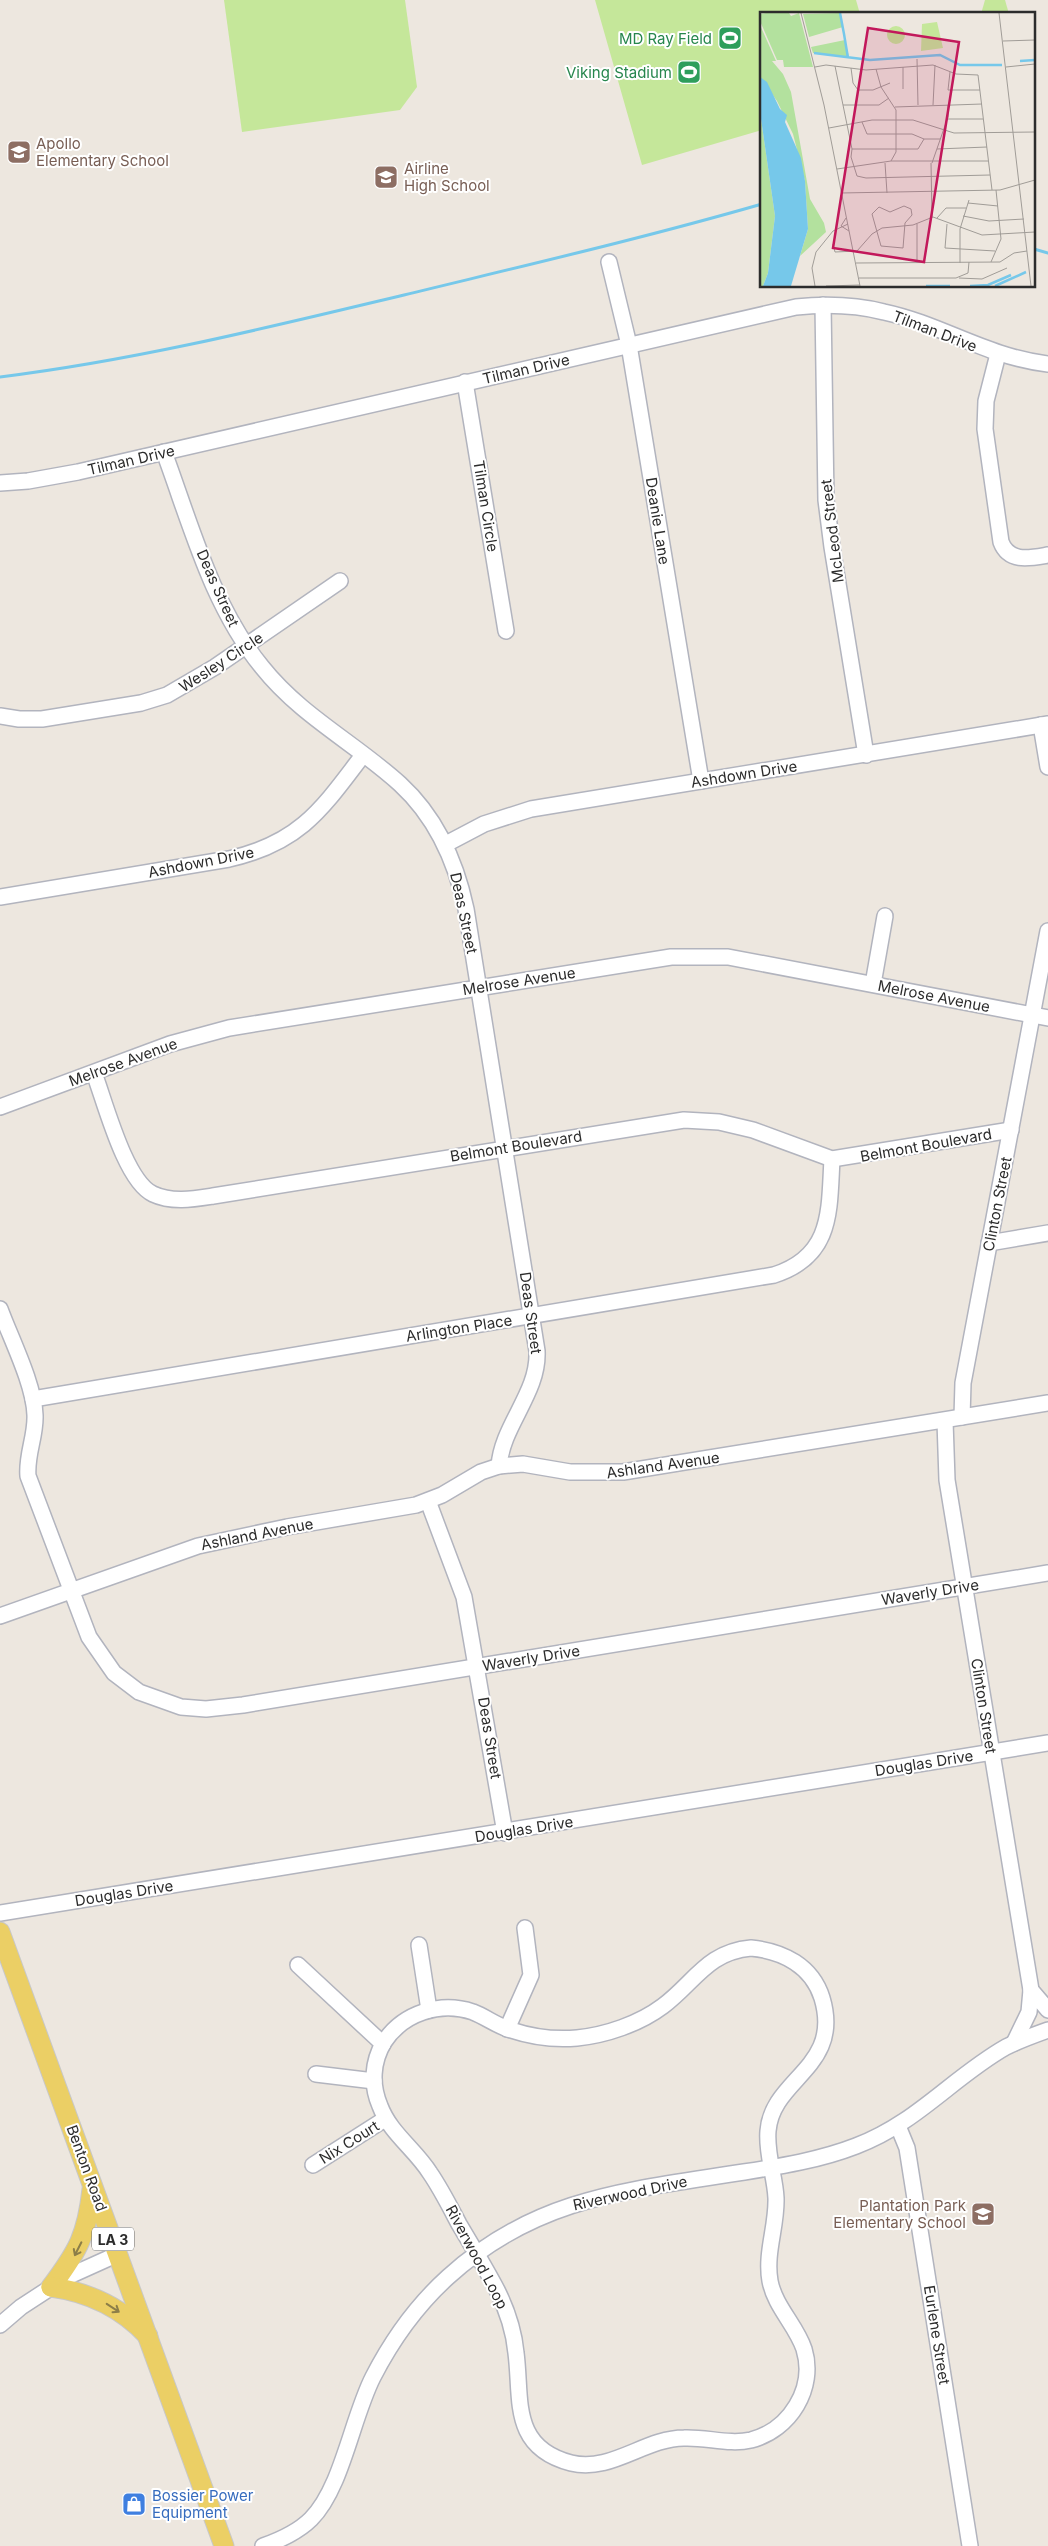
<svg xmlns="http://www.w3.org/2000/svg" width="1048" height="2546" font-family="Inter,sans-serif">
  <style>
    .pitch { fill: #c5e79a }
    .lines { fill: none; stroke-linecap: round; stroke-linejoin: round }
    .stream { stroke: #76c8ea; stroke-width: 3 }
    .minor-casing { stroke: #b2b4be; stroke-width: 18 }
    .major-casing { stroke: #c8c8c8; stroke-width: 21 }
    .minor { stroke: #fff; stroke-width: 15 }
    .major { stroke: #ebcf65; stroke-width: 19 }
    .oneway { stroke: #8c7e48 }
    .labels { text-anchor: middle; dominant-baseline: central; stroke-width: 4; stroke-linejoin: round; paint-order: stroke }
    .shield { fill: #fff; stroke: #6b6b6b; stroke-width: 1 }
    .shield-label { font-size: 14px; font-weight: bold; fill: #2c2c2c }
    .leisure-label { font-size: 15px; fill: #27864d; stroke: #fff; text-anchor: end }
    .education-label { font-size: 15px; fill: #785e54; stroke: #fff; text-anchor: start }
    .street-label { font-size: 15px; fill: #2c2c2c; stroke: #fff }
    .shop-label { font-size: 15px; fill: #366cbe; stroke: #fff; text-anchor: start }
    .inset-river { fill: none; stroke: #76c8ea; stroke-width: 2.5 }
    .inset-road { fill: none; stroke: #a09c97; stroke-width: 1 }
    .view { fill: #c2185b; fill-opacity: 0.15; stroke: #c2185b; stroke-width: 2.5 }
    .inset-edge { fill: none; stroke: #2c2c2c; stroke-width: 2.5 }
  </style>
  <rect width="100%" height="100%" fill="#ede7df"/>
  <!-- pitch -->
  <g class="pitch">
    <polygon points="224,0 405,0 417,87 400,110 242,132"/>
    <polygon points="595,0 856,0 860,14 762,14 762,130 642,165"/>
    <polygon points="985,0 1005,0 1009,14 981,14"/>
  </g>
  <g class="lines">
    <!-- stream -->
    <g class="stream">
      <polyline points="1034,249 1048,253"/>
      <path d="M 0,377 C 137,360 270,327 404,295 C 523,266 644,238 762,204"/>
    </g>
    <!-- minor casing -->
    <g class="minor-casing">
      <g id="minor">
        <polyline points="609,262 629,345 701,781"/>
        <polyline points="823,305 826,500 832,547 866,755"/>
        <path d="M 998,354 L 986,401 L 985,429 L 1001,542 C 1009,563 1030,558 1048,555"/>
        <polyline points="465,382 506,631"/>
        <path d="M 164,452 C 191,525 212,606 262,667 C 301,716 355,743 400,784 C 437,818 456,862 466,909 L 537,1351 C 539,1393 502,1425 499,1466"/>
        <path d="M 0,483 L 28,481 L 78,472 L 796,307 C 825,304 856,305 884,312 C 941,324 987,357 1048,364"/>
        <polyline points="0,716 19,719 42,719 141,703 167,695 215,667 340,581"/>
        <polyline points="1041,725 1048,767"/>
        <polyline points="446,844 484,824 531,809 1048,724"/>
        <path d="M 0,897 L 229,859 C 300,843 322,809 363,755"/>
        <polyline points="873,984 885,916"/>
        <path d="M 94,1073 C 105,1102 125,1181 153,1194 C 172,1203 194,1199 213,1196 L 684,1120 L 719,1122 L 753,1130 L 832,1159 L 1011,1130"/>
        <polyline points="0,1107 170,1044 229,1028 671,957 728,957 1048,1018"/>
        <polyline points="989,1243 1048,1233"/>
        <path d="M 0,1309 C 11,1339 34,1384 35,1415 C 36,1436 26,1455 28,1476 L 89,1637 L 114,1673 L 139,1692 L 181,1707 L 206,1709 L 243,1705 L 1048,1573"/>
        <path d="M 33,1399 L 774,1275 C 833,1256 829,1211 832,1159"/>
        <polyline points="962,1417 963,1383 1048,931"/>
        <polyline points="945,1421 947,1480 1031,1990 1048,2010"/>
        <polyline points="428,1501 464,1597 505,1833"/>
        <polyline points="0,1616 198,1546 287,1527 416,1505 442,1495 481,1472 499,1466 523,1464 570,1472 623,1472 1048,1403"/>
        <polyline points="0,1913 1048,1743"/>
        <polyline points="419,1945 429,2010"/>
        <path d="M 751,1948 C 783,1951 812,1966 822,1998 C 843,2068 772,2078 768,2131 C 766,2154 775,2176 776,2198 C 777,2226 765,2253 770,2281 C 775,2307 796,2325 804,2349 C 816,2388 790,2430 751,2440 C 729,2445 707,2437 684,2438 C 645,2438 611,2473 571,2463 C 510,2447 522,2399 516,2353 C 514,2331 507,2310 497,2290 C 485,2267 472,2246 459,2224 C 450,2207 441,2189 430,2173 C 415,2149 390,2133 380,2106 C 371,2085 372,2062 384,2042 C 403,2013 440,2001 473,2012 C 486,2017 497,2026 511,2030 C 532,2037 554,2040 577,2038 C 606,2035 639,2024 663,2006 C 695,1982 707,1952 751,1948 Z"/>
        <polyline points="298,1965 383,2044"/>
        <polyline points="507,2029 531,1975 525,1928"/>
        <polyline points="1014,2043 1029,2012 1031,1990"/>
        <polyline points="316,2074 374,2081"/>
        <polyline points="898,2126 907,2148 970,2546"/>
        <polyline points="313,2165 385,2119"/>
        <polyline points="0,2325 21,2307 67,2277 118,2254"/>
        <path d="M 263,2546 C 280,2540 298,2532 311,2519 C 342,2488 352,2418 373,2377 C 392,2340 416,2306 448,2277 C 537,2196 631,2190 744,2172 C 782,2166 820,2160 856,2146 C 917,2123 953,2077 1006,2047 C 1020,2040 1034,2035 1048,2030"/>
      </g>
    </g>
    <!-- major casing -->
    <g class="major-casing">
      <g id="major">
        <polyline points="0,1932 224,2546"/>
        <path d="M 51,2287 C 78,2251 87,2235 92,2189"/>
        <path d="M 51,2287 C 88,2292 122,2308 148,2336"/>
      </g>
    </g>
    <!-- minor -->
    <use href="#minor" class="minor"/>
    <!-- major -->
    <use href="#major" class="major"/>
  </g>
  <!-- one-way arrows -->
  <defs><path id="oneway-shaft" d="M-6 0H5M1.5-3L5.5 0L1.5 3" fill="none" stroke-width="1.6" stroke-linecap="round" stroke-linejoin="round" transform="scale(1.25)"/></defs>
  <g class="oneway">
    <use href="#oneway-shaft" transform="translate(78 2249) rotate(117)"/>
    <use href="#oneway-shaft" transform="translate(113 2308) rotate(33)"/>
  </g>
  <!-- icons -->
  <defs>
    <g id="stadium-square" transform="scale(1.25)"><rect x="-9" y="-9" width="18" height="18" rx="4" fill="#2e9e5b" stroke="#fff"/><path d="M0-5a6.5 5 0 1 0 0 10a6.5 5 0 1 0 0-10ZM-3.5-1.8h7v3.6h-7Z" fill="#fff"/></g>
    <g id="school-square" transform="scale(1.25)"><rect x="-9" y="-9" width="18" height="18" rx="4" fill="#8d6e63" stroke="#fff"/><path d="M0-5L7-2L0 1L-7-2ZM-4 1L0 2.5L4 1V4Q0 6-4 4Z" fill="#fff"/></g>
    <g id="shop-square" transform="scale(1.25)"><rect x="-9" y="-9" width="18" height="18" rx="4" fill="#3f7fe0" stroke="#fff"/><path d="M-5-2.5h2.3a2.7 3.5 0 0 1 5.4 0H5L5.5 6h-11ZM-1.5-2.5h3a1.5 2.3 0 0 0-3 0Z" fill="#fff"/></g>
  </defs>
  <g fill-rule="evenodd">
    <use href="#stadium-square" x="730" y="38"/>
    <use href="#stadium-square" x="689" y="72"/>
    <use href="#school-square" x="19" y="152"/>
    <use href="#school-square" x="386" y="177"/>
    <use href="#school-square" x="983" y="2214"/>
    <use href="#shop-square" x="134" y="2504"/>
  </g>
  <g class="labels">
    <!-- shield labels -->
    <rect class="shield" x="92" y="2227.5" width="42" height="23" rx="4"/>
    <g class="shield-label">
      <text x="113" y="2239">LA 3</text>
    </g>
    <!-- leisure labels -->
    <g class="leisure-label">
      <text x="712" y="38">MD Ray Field</text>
      <text x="672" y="72">Viking Stadium</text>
    </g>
    <!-- education labels -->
    <g class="education-label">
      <text x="36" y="143">Apollo<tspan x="36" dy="17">Elementary School</tspan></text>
      <text x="404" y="168">Airline<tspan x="404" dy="17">High School</tspan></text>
      <text x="966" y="2205" text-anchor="end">Plantation Park<tspan x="966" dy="17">Elementary School</tspan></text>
    </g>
    <!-- street labels -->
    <g class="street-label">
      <text transform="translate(935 331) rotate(21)">Tilman Drive</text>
      <text transform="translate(526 369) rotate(-13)">Tilman Drive</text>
      <text transform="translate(131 460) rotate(-13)">Tilman Drive</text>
      <text transform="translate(486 506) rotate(81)">Tilman Circle</text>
      <text transform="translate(658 521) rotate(81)">Deanie Lane</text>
      <text transform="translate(832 531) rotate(-97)">McLeod Street</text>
      <text transform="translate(218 588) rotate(66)">Deas Street</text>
      <text transform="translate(221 662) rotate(-33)">Wesley Circle</text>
      <text transform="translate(744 774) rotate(-9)">Ashdown Drive</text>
      <text transform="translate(201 862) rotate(-11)">Ashdown Drive</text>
      <text transform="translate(464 913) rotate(78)">Deas Street</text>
      <text transform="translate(519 981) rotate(-9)">Melrose Avenue</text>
      <text transform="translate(934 996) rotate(11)">Melrose Avenue</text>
      <text transform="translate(123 1062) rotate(-20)">Melrose Avenue</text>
      <text transform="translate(926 1145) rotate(-10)">Belmont Boulevard</text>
      <text transform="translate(516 1146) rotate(-9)">Belmont Boulevard</text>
      <text transform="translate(997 1204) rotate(-79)">Clinton Street</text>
      <text transform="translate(531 1313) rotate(82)">Deas Street</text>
      <text transform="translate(459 1328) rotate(-9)">Arlington Place</text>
      <text transform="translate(663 1465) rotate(-8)">Ashland Avenue</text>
      <text transform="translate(257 1534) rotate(-11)">Ashland Avenue</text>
      <text transform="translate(930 1592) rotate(-9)">Waverly Drive</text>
      <text transform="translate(531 1658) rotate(-9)">Waverly Drive</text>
      <text transform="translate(984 1706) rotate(81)">Clinton Street</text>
      <text transform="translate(490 1738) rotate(81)">Deas Street</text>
      <text transform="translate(924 1763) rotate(-9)">Douglas Drive</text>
      <text transform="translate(524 1829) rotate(-9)">Douglas Drive</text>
      <text transform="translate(124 1893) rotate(-9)">Douglas Drive</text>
      <text transform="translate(349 2142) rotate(-32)">Nix Court</text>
      <text transform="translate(87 2168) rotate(70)">Benton Road</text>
      <text transform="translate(630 2193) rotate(-12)">Riverwood Drive</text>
      <text transform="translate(477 2257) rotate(62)">Riverwood Loop</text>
      <text transform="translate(937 2335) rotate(81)">Eurlene Street</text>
    </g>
    <!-- shop labels -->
    <g class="shop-label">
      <text x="152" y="2495">Bossier Power<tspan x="152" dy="17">Equipment</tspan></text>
    </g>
  </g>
  <!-- overview -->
  <g transform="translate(760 12)">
    <rect width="275" height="275" fill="#ede7df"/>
    <path d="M 6,1 L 29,1 L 31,4 L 39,1 L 53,55 L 24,55 L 23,48 L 17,48 L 0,9 L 0,2 ZM 80,1 L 83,15 L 49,25 L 43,2 ZM 0,13 L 16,49 L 12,49 L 23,62 L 31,80 L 50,187 L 64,211 L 66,220 L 40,244 L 48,217 L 45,169 L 33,122 L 17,89 L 0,65 ZM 85,28 L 89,45 L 53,41 L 51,35 ZM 0,100 L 15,204 L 8,261 L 3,274 L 0,274 Z" fill="#b3e19e"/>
    <path d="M 177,10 L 183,36 L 161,39 L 162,12 ZM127 23a9 9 0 1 1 18 0a9 9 0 1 1-18 0Z" fill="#c5e79a"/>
    <path d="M 0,65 L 7,70 L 20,97 L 27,103 L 25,110 L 41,146 L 45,169 L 48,217 L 31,274 L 3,274 L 8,261 L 15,204 L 0,100 Z" fill="#76c8ea"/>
    <path class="inset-river" d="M 80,1 L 84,22M 84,22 L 88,46M 54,41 L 110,48 L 180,43 L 200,53 L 242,53M 260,49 L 275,48M 166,274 L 190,274M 210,274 L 228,273 L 251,263M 235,274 L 266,260"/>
    <path class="inset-road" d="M 41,1 L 64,93 L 100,274M 239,1 L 271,274M 243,29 L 275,28M 157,47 L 158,93M 75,54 L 92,137 L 91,145 L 97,164 L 106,166 L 230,163M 55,55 L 66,53 L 106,58 L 173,53 L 196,62 L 218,63 L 232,178M 143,55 L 143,77M 246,55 L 275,52M 91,56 L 93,71 L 98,78 L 113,78 L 130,71M 116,57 L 121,75 L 136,98 L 136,140 L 131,149M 190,60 L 188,78 L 220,78M 83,93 L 119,93 L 129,86M 173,93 L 175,53M 135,95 L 222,92M 187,107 L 223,107M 102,110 L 107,122 L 152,122 L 164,127 L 180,127M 69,116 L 112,108 L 153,108 L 194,121 L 275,120M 92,137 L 158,137 L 164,127M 177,137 L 227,135M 125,151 L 127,181M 171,151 L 172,205M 172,151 L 188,105 L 188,93M 77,157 L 131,149 L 228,149M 81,181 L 240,178 L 275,168M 208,191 L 238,194M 119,195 L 130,200 L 144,194 L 151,197 L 152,203 L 145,211 L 143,236 L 121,234 L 112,202 ZM 203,204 L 229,209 L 264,207M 86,206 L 81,214 L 89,219M 177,206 L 186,196 L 206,196M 157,212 L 157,251M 187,212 L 185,236 L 235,239M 73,232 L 75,240 L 97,239 L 112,222 L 122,216 L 153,213 L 173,205 L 222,223 L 275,220M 231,250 L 241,227 L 236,178M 96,251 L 240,250 L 254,241 L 267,239M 200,251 L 200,217 L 209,188M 99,266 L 196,266 L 208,261 L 209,250M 199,266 L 222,267 L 247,256M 55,274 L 52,256 L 56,240 L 73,219 L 88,212M 66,274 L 100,273"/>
    <path class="view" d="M 108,16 L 199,30 L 164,250 L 73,236 Z"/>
    <rect width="275" height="275" class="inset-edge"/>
  </g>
</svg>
